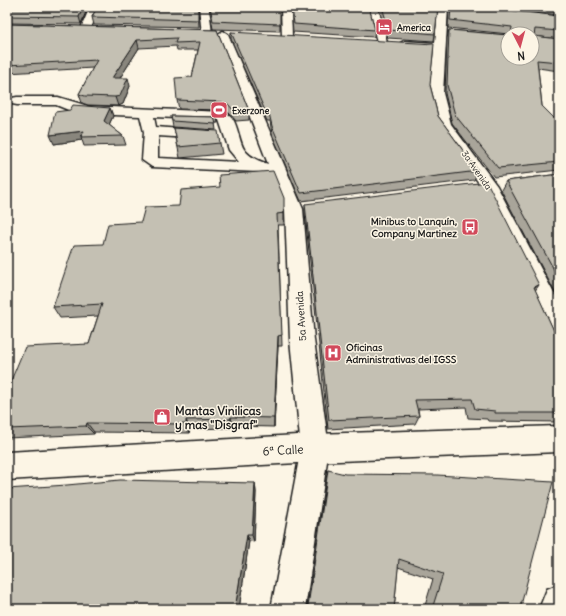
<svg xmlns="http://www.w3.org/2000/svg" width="566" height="616" font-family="Delius,sans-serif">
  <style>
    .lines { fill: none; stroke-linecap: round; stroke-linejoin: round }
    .minor-casing { stroke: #1c1c1c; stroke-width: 3 }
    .major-casing { stroke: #1c1c1c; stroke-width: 3 }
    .minor { fill: #fcf5e5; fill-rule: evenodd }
    .major { fill: #fcf5e5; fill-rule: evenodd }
    .wall { fill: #a9a59a; stroke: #1c1c1c }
    .shaded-wall { fill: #89867d; stroke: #1c1c1c }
    .building { fill: #c4c0b3; stroke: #1c1c1c }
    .labels { text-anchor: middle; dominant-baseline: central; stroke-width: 3; stroke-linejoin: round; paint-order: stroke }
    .far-poi-label { font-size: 9px; font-weight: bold; fill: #1c1c1c; stroke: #fcf5e5; text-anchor: start }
    .far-street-label { font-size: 9px; fill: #1c1c1c; stroke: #fcf5e5 }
    .poi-label { font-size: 10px; font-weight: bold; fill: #1c1c1c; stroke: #fcf5e5; text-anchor: end }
    .street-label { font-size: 10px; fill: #1c1c1c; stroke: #fcf5e5 }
    .near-poi-label { font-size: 12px; font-weight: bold; fill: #1c1c1c; stroke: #fcf5e5; text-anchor: start }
    .near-street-label { font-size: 12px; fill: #1c1c1c; stroke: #fcf5e5 }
  </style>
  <rect width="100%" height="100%" fill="#fcf5e5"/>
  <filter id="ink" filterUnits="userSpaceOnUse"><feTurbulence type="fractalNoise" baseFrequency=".025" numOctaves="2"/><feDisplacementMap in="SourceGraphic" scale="8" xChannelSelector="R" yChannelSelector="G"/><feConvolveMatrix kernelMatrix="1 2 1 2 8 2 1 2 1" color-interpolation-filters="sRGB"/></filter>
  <g filter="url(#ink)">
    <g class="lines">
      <!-- minor casing -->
      <g class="minor-casing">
        <g id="minor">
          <polygon points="90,7 100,7 90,30 82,30 81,28"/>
          <polygon points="199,7 209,7 212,34 211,36 203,36 202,34"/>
          <polygon points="281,7 291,7 292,37 287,40 282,37"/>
          <polygon points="368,7 378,7 387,42 386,44 382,45 377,42"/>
          <polygon points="438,7 448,7 443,93 451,124 497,186 559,303 559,334 551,331 481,186 437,124 429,93 434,50 404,47 398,44 404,41 435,43"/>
          <path d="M 223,31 L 228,34 L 303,209 L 314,340 L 329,448 L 305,609 L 271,609 L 301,448 L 290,340 L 285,209 L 272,176 L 259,172 L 152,167 L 142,160 L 144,132 L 140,116 L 88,114 L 71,111 L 56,105 L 17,105 L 12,104 L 10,101 L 12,98 L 17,97 L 58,97 L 88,106 L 223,112 C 238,115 237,137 244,149 C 249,157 259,161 268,164 L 218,34 ZM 154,117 L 219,120 L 229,150 L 239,162 L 158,158 L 158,136 L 204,139 L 209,138 L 211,135 L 209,132 L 204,131 L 156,127 Z"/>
          <polygon points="559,584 559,609 539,609 547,589"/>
        </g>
      </g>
      <!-- major casing -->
      <g class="major-casing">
        <polygon id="major" points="559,426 559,452 315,462 7,480 7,452 315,434"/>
      </g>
      <!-- minor -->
      <use href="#minor" class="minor"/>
      <!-- major -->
      <use href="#major" class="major"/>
    </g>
    <!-- wall -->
    <g class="wall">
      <polygon points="7,7 88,7 81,24 7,23"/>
      <polygon points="97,7 198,7 199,27 94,25 92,17"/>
      <polygon points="209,7 280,7 280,31 213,29"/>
      <polygon points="291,7 369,7 375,30 374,37 293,32"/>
      <polygon points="378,7 438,7 435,34 434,41 388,38"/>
      <polygon points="449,7 482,7 559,16 559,39 540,37 559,39 559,71 538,68 542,106 559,123 559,170 494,177 452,123 445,93 447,38 449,30 508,35 532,34 509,34 448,28"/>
      <polygon points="495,7 559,7 559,15"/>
      <polygon points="7,24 217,30 249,111 249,120 236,121 229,113 223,110 179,109 177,100 192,77 198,50 177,50 176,46 139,48 120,78 130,86 123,104 118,106 88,105 82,103 79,94 93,68 7,73"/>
      <polygon points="231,32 430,85 438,116 478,171 474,180 301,201 272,134 270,121 267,121 231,39"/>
      <polygon points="110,108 113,116 109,125 123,136 126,145 84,146 82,140 54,144"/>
      <polygon points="171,116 217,117 218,123 215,123 216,130 173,127"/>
      <polygon points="174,128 220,143 222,154 180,158"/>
      <polygon points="559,174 559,300 501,190 506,181"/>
      <polygon points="305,204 535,290 559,342 559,422 488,421 487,419 468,418 466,407 418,409 419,416 415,424 328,429 305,214"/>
      <polygon points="284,213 284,225 278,225 282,346 278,346 274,427 233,426 232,428 190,429 189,433 94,432 94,434 7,438 7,390 89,344 98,316 60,318 53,307 141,222"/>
      <polygon points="328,470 520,609 424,609 433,579 398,567 394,609 305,609 305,608 307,607 326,479"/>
      <polygon points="255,483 256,492 254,542 249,541 239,609 7,609"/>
    </g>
    <!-- shaded-wall -->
    <g class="shaded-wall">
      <polygon points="83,7 88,7 81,24 79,17"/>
      <polygon points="137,40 139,48 115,86 112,78"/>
      <polygon points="128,78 130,86 123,104 118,106 115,97"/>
      <polygon points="110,108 113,116 107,129 104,121"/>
      <polygon points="84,131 81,137 82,140 54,144 50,135"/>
      <polygon points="539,285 532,295 534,287"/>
      <polygon points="278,336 278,346 274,427 274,418"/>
      <polygon points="231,417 233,426 232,428 230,419"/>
      <polygon points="186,420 190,429 189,433 186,424"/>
      <polygon points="87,423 94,432 94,434 86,426"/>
      <polygon points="255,483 256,492 254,542 252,535"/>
      <polygon points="247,535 249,541 239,609 235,609"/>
    </g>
    <!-- building -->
    <g class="building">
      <polygon points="7,7 83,7 79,17 7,16"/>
      <polygon points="97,7 198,7 198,20 92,17"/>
      <polygon points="210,7 280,7 280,24 213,21"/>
      <polygon points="292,7 369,7 375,30 294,24"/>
      <polygon points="382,7 438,7 435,34 389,30"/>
      <polygon points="451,7 482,7 559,16 559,31 535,29 534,36 559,39 559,62 537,60 542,106 559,123 559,162 498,168 455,115 447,85 449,30 508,35 508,58 532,58 532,34 511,34 512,27 450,20"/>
      <polygon points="7,24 217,30 249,111 235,112 228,104 222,102 177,100 175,78 192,77 200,42 175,43 177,38 137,40 112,78 128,78 120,96 115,97 85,96 79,94 97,60 7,65"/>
      <polygon points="231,32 434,44 430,85 438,116 478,171 301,193 272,126 269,113 266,113"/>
      <polygon points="73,105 110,108 104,121 123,136 81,137 84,131 50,135 55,112 70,110"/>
      <polygon points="171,116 217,117 214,117 216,124 172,121"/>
      <polygon points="174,128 218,131 220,143 178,147"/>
      <polygon points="273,171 284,198 284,213 277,214 282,335 278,336 274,418 231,417 230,419 186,420 186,424 87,423 86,426 7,429 7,390 25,347 89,344 102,304 53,307 74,245 103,244 108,224 141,222 145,207 179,206 181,190 220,187 219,175"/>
      <polygon points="559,174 559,279 506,181"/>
      <polygon points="487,182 539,285 534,287 559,342 559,413 495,413 495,411 475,409 472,399 415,400 419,416 329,420 305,204"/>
      <polygon points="328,470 345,474 437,475 553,482 520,609 432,609 443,574 399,559 394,609 305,609 305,608 308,606"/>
      <polygon points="120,480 255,483 252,535 247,535 235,609 7,609 7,489 67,485"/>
    </g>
  </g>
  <!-- icons -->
  <defs>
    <g id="hotel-square" transform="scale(0.9)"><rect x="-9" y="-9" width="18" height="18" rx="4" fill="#d1495b" stroke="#fcf5e5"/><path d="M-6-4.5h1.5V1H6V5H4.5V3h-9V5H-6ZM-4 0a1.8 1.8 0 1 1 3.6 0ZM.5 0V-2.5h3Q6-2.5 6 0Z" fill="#fff"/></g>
    <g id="stadium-square" transform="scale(0.9)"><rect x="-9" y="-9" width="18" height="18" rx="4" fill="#d1495b" stroke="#fcf5e5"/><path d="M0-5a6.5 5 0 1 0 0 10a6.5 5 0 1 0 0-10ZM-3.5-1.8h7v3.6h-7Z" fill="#fff"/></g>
    <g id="bus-square" transform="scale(0.9)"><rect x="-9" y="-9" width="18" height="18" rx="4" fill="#d1495b" stroke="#fcf5e5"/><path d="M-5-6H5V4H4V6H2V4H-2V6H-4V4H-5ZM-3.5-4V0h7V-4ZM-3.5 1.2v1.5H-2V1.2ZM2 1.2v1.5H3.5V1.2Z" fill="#fff"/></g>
    <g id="hospital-square" transform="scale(0.9)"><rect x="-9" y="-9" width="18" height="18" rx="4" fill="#d1495b" stroke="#fcf5e5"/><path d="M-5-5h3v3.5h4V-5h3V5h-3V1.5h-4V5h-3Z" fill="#fff"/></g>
    <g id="shop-square" transform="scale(0.9)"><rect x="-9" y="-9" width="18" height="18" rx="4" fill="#d1495b" stroke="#fcf5e5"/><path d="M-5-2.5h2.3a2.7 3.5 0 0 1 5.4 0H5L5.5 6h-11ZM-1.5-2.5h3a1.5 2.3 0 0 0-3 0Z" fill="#fff"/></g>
  </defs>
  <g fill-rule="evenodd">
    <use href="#hotel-square" x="384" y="27"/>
    <use href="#stadium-square" x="219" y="110"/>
    <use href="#bus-square" x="470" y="227"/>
    <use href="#hospital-square" x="333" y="353"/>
    <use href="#shop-square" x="162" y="417"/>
  </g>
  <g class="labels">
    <!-- far-poi labels -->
    <g class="far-poi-label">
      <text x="397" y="27">America</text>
      <text x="232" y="110">Exerzone</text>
    </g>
    <!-- far-street labels -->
    <g class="far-street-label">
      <text transform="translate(477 170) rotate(55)">3a Avenida</text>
    </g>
    <!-- poi labels -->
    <g class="poi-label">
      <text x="457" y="221">Minibus to Lanquín,<tspan x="457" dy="12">Company Martinez</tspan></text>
      <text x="346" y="347" text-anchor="start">Oficinas<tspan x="346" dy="12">Administrativas del IGSS</tspan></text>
    </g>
    <!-- street labels -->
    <g class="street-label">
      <text transform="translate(301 316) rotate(-94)">5a Avenida</text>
    </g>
    <!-- near-poi labels -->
    <g class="near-poi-label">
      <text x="175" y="410">Mantas Vinilicas<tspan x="175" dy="14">y mas "Disgraf"</tspan></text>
    </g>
    <!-- near-street labels -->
    <g class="near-street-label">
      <text transform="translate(283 450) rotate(-3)">6ª Calle</text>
    </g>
  </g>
  <!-- margin -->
  <rect width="566" height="616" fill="none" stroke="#fcf5e5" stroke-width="24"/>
  <rect x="12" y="12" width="542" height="592" fill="none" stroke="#1c1c1c" stroke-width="1.5" filter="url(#ink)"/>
  <!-- north arrow -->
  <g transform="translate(520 46) rotate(174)"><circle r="19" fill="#fcf5e5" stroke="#a29e95"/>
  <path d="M0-3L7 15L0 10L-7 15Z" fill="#d1495b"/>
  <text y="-6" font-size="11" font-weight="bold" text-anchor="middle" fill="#1c1c1c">N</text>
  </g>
</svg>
